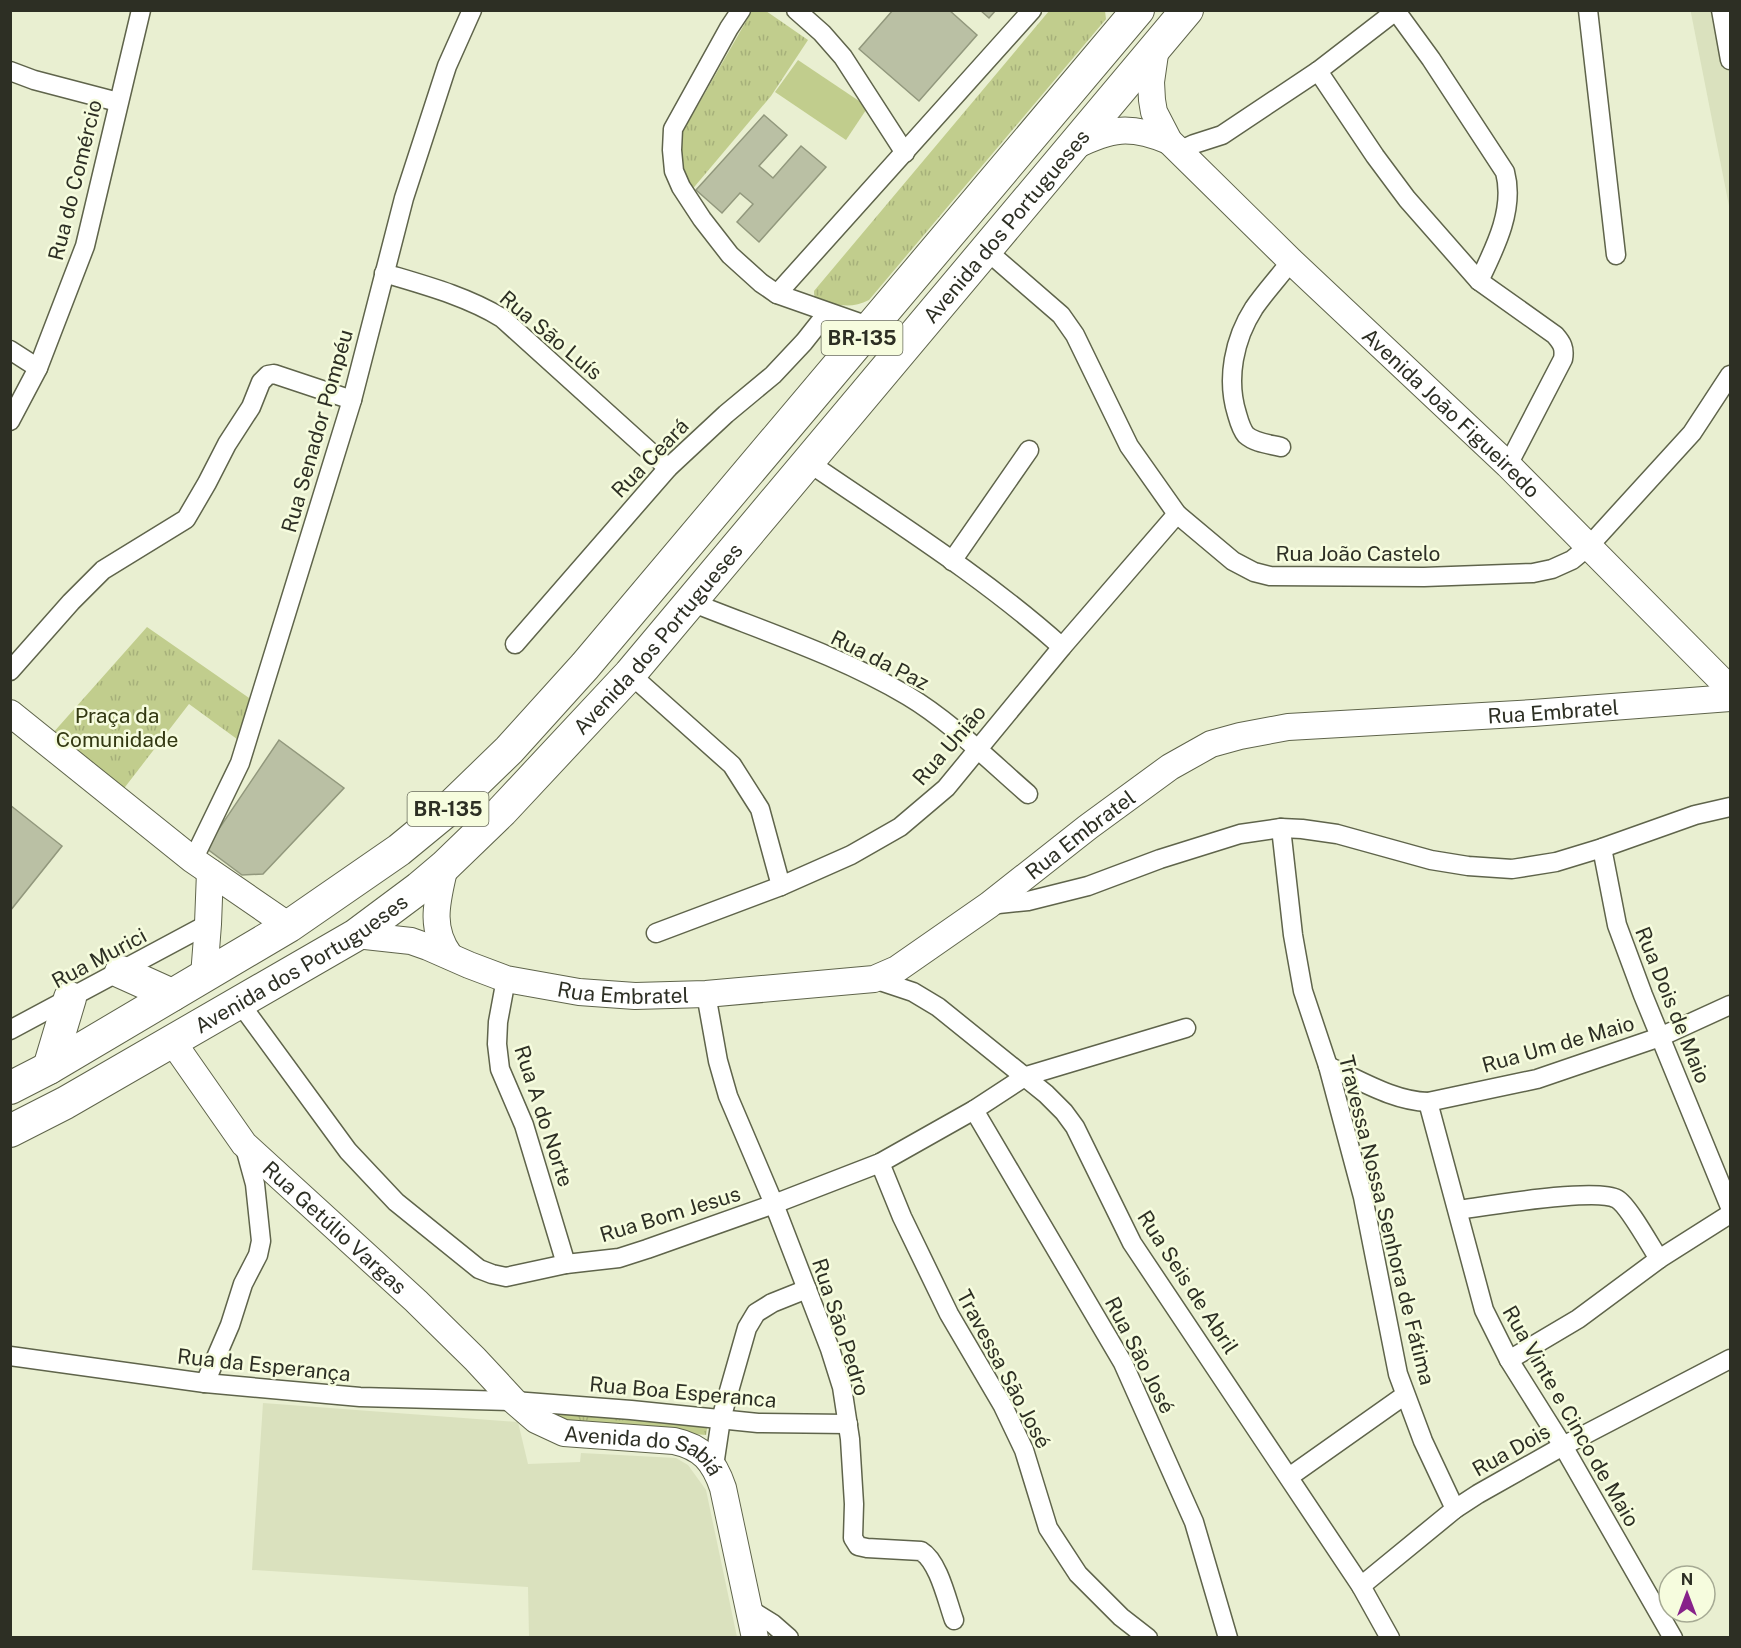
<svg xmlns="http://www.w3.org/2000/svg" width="1741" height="1648" font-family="'Public Sans',sans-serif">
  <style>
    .built { fill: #dae1be }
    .grass { fill: #c1cd8d }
    .park { fill: url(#park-tufts) }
    .building { fill: #bac0a4; stroke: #92987d; stroke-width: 1.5 }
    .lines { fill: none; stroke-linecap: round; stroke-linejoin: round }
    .street-casing { stroke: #5f644b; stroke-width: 21 }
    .secondary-casing { stroke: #5f644b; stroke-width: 28 }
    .highway-casing { stroke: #5f644b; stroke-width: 34 }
    .street { stroke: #fff; stroke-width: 18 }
    .secondary { stroke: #fff; stroke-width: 26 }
    .highway { stroke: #fff; stroke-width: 32 }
    .labels { text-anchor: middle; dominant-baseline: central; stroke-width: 5; stroke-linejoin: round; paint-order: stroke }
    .shield { fill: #f6fcde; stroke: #696c5c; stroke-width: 1.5 }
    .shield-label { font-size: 20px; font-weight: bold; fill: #2d2f24 }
    .street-label { font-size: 21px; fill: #2d2f24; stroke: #f6fcde }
    .park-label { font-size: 21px; fill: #333912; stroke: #f6fcde }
  </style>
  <defs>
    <pattern id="park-tufts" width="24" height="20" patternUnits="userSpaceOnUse" patternTransform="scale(1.5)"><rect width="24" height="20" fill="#c1cd8d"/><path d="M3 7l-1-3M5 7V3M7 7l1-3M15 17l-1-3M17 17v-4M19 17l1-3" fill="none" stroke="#a6b07a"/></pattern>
  </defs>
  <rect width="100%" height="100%" fill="#e9efd1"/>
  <!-- built -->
  <g class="built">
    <polygon points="1691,11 1730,11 1730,211 1691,13"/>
    <polygon points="263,1403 518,1422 528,1464 580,1462 581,1453 676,1458 688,1465 706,1490 737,1637 529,1637 528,1587 252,1570"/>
  </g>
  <!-- grass -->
  <polygon class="grass" points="798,60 868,107 846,140 775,92"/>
  <!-- park -->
  <g class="park">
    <polygon points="752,11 766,11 808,40 771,96 690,192 681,178 678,140"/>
    <path d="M 1049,11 L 1105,11 L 1106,19 L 869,300 C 850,310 835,304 815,300 L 814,291 Z"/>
    <polygon points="147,627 252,700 241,742 189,704 122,791 52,734"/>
    <polygon points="586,1413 708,1423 706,1435 562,1423 549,1414"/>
  </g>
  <!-- building -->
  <g class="building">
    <polygon points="893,10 949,10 977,35 919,101 859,49"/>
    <polygon points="980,10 996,10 989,18"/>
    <polygon points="764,115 787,135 759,166 773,178 801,146 826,167 759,242 737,222 753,204 740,193 722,213 696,190"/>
    <polygon points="279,740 344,788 263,874 242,875 206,848"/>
    <polygon points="10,805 62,846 10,911"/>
  </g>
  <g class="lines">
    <!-- street casing -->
    <g class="street-casing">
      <g id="street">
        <polyline points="741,10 729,28 673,129 672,150 674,171 681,187 702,219 730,255 761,283 777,294 871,327"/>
        <polyline points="796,10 822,33 843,57 905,153"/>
        <polyline points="1588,10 1616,255"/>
        <polyline points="1721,10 1730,60"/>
        <path d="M 1396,11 L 1431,59 L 1505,172 C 1515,209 1495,248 1479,281"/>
        <polyline points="10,71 34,80 118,102"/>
        <path d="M 1318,71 L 1375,156 L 1407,199 L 1479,281 L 1555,335 C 1562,343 1565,348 1563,359 L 1508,465"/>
        <polyline points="1179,151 1194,144 1222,135 1318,71 1397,10"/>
        <polyline points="986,250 1061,315 1075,335 1129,446 1177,514 1233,561 1254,572 1270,576 1424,577 1533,573 1552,569 1572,560 1589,546 1692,433 1730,375"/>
        <path d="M 384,273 C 424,285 466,296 502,318 L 668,468"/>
        <polyline points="777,294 1032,10"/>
        <polyline points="10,350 38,368"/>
        <polyline points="10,421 38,368 85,246 141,10"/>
        <path d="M 1281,447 C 1269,444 1255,443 1246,435 C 1241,429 1239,421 1237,414 C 1226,379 1234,339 1254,308 C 1265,292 1279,277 1291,261"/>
        <path d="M 808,462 C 894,521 984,577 1062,647"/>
        <polyline points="952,561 1029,450"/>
        <path d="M 691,602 C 763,631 841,656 908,696 C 950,721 991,762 1028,794"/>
        <polyline points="515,644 668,468 726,414 773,375 804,342 827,313"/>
        <polyline points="10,671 71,602 103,570 186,519 207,483 227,444 251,407 261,382 268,375 274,374 352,400"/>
        <polyline points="630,674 732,765 760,809 781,886"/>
        <polyline points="1281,828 1293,935 1303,991 1328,1066 1363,1197 1398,1374 1423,1441 1455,1509"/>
        <polyline points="1602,848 1617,925 1643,995 1730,1207"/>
        <polyline points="193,860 240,763 352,400 404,198 447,66 472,10"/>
        <polyline points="989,905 1028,901 1088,886 1160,859 1240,834 1281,828 1302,829 1337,834 1431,860 1468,866 1512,869 1556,862 1602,848 1695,815 1730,807"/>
        <polyline points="656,933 781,886 851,855 900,827 946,788 1062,647 1177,514"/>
        <polyline points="506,979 498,1022 497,1044 500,1069 524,1125 566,1264"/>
        <polyline points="874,979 913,992 938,1007 1046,1094 1064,1112 1075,1127 1132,1243 1361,1586 1390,1638"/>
        <path d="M 706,994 L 718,1061 L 728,1096 L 774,1204 L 830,1349 L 842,1387 L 850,1439 L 854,1504 L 853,1538 L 858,1546 L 867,1548 L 921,1551 C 939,1562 947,1601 954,1620"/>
        <polyline points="239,1002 348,1151 396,1202 479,1269 492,1274 506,1277 566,1264 619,1258 647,1249 774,1204 880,1163 974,1110 1026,1076 1186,1028"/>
        <polyline points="10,1030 208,924"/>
        <path d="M 1328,1066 C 1360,1080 1393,1101 1428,1102 L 1537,1079 L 1660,1037 L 1730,1005"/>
        <polyline points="1428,1102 1484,1310 1509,1360 1563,1446 1673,1638"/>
        <polyline points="974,1110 1123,1363 1194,1522 1228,1638"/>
        <polyline points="880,1163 902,1217 949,1314 1003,1406 1024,1450 1048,1528 1078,1574 1121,1617 1148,1638"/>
        <path d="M 1458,1210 C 1487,1206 1596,1187 1617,1199 C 1628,1205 1651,1247 1659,1259 L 1730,1214"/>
        <polyline points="10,1356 205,1383 360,1397 514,1401 631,1410 758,1423 848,1424"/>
        <polyline points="1509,1360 1578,1319 1659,1259"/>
        <polyline points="205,1383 230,1325 243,1284 258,1255 261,1241 255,1184 244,1144"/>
        <polyline points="714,1466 721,1419 747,1328 756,1313 772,1303 807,1289"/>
        <polyline points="1289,1477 1405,1395"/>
        <polyline points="1361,1586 1455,1509 1478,1494 1563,1446 1730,1359"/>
        <polyline points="749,1609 773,1624 789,1638"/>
      </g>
    </g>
    <!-- secondary casing -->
    <g class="secondary-casing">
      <g id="secondary">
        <path id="s1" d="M 1156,47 L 1151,82 L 1152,100 L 1154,112 L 1169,141 L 1291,261 L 1508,465 L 1730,689"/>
        <path d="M 1075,146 C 1111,128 1130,125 1169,141"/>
        <polyline points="10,713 193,860 289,926"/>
        <path d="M 445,866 C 438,898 428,927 450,956"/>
        <path id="s2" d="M 356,935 L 411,941 L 428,947 L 469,965 L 506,979 L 579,992 L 635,996 L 706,994 L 874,979 L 897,969 L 989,905 L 1088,827 L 1170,767 L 1211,744 L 1240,736 L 1288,727 L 1533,713 L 1730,698"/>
        <polyline points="204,976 208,924 210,872"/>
        <path id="s3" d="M 172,1041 L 244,1144 L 416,1301 L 475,1359 L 514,1401 L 536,1420 L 564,1433 L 674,1441 C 702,1447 714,1461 723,1488 L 755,1638"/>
      </g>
    </g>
    <!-- highway casing -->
    <g class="highway-casing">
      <g id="highway">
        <polyline points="121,972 172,995"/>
        <polyline points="49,1068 70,998"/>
        <polyline points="10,1088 49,1068 289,926 399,850 444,813 509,750 585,666 1138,10"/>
        <path id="s4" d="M 10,1131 L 65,1103 L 356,935 L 419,888 L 445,866 L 502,811 L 630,674 L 1187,10"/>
      </g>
    </g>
    <!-- street -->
    <use href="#street" class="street"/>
    <!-- secondary -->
    <use href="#secondary" class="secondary"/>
    <!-- highway -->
    <use href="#highway" class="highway"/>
  </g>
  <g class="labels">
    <!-- shield labels -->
    <g class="shield">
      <rect x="821.5" y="321" width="81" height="34" rx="4.5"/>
      <rect x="407.5" y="792" width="81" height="34" rx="4.5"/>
    </g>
    <g class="shield-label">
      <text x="862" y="338">BR-135</text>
      <text x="448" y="809">BR-135</text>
    </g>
    <!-- street labels -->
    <g class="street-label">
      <text transform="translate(75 180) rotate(-76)">Rua do Comércio</text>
      <text stroke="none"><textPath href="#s4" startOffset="1362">Avenida dos Portugueses</textPath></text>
      <text transform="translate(551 335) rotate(40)">Rua São Luís</text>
      <text stroke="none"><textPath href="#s1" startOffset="490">Avenida João Figueiredo</textPath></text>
      <text transform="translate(317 431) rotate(-74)">Rua Senador Pompéu</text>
      <text transform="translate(650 458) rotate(-46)">Rua Ceará</text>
      <text x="1358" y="553">Rua João Castelo</text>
      <text stroke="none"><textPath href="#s4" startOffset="822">Avenida dos Portugueses</textPath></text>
      <text transform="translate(880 660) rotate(27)">Rua da Paz</text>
      <text stroke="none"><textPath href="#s2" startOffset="1284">Rua Embratel</textPath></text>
      <text transform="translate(949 745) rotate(-49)">Rua União</text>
      <text stroke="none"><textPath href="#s2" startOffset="780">Rua Embratel</textPath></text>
      <text transform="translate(99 958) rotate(-28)">Rua Murici</text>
      <text stroke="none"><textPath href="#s4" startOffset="336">Avenida dos Portugueses</textPath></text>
      <text stroke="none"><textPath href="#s2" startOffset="276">Rua Embratel</textPath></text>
      <text transform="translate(1673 1005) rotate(68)">Rua Dois de Maio</text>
      <text transform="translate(1558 1044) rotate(-16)">Rua Um de Maio</text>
      <text transform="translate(544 1116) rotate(72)">Rua A do Norte</text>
      <text transform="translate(670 1214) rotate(-17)">Rua Bom Jesus</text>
      <text transform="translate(1387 1220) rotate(76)">Travessa Nossa Senhora de Fátima</text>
      <text stroke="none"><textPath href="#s3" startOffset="249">Rua Getúlio Vargas</textPath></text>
      <text transform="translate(1188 1282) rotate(57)">Rua Seis de Abril</text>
      <text transform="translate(841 1327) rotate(72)">Rua São Pedro</text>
      <text transform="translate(1140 1355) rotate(63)">Rua São José</text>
      <text transform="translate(264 1365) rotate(6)">Rua da Esperança</text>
      <text transform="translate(1004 1369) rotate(62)">Travessa São José</text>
      <text transform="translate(683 1392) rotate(5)">Rua Boa Esperanca</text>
      <text transform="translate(1571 1416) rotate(60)">Rua Vinte e Cinco de Maio</text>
      <text transform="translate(1511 1450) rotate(-29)">Rua Dois</text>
      <text stroke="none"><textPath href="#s3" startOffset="642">Avenida do Sabiá</textPath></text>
    </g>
    <!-- park labels -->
    <g class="park-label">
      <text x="117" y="715">Praça da<tspan x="117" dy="24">Comunidade</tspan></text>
    </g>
  </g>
  <!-- border -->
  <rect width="1741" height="1648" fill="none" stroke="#2d2f24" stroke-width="24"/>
  <!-- north arrow -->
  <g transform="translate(1687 1594)"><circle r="28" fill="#f6fcde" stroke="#a6aa94" stroke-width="1.5"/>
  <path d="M0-4.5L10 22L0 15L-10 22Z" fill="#87228a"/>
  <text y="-9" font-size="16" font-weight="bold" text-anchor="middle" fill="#2d2f24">N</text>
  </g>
</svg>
